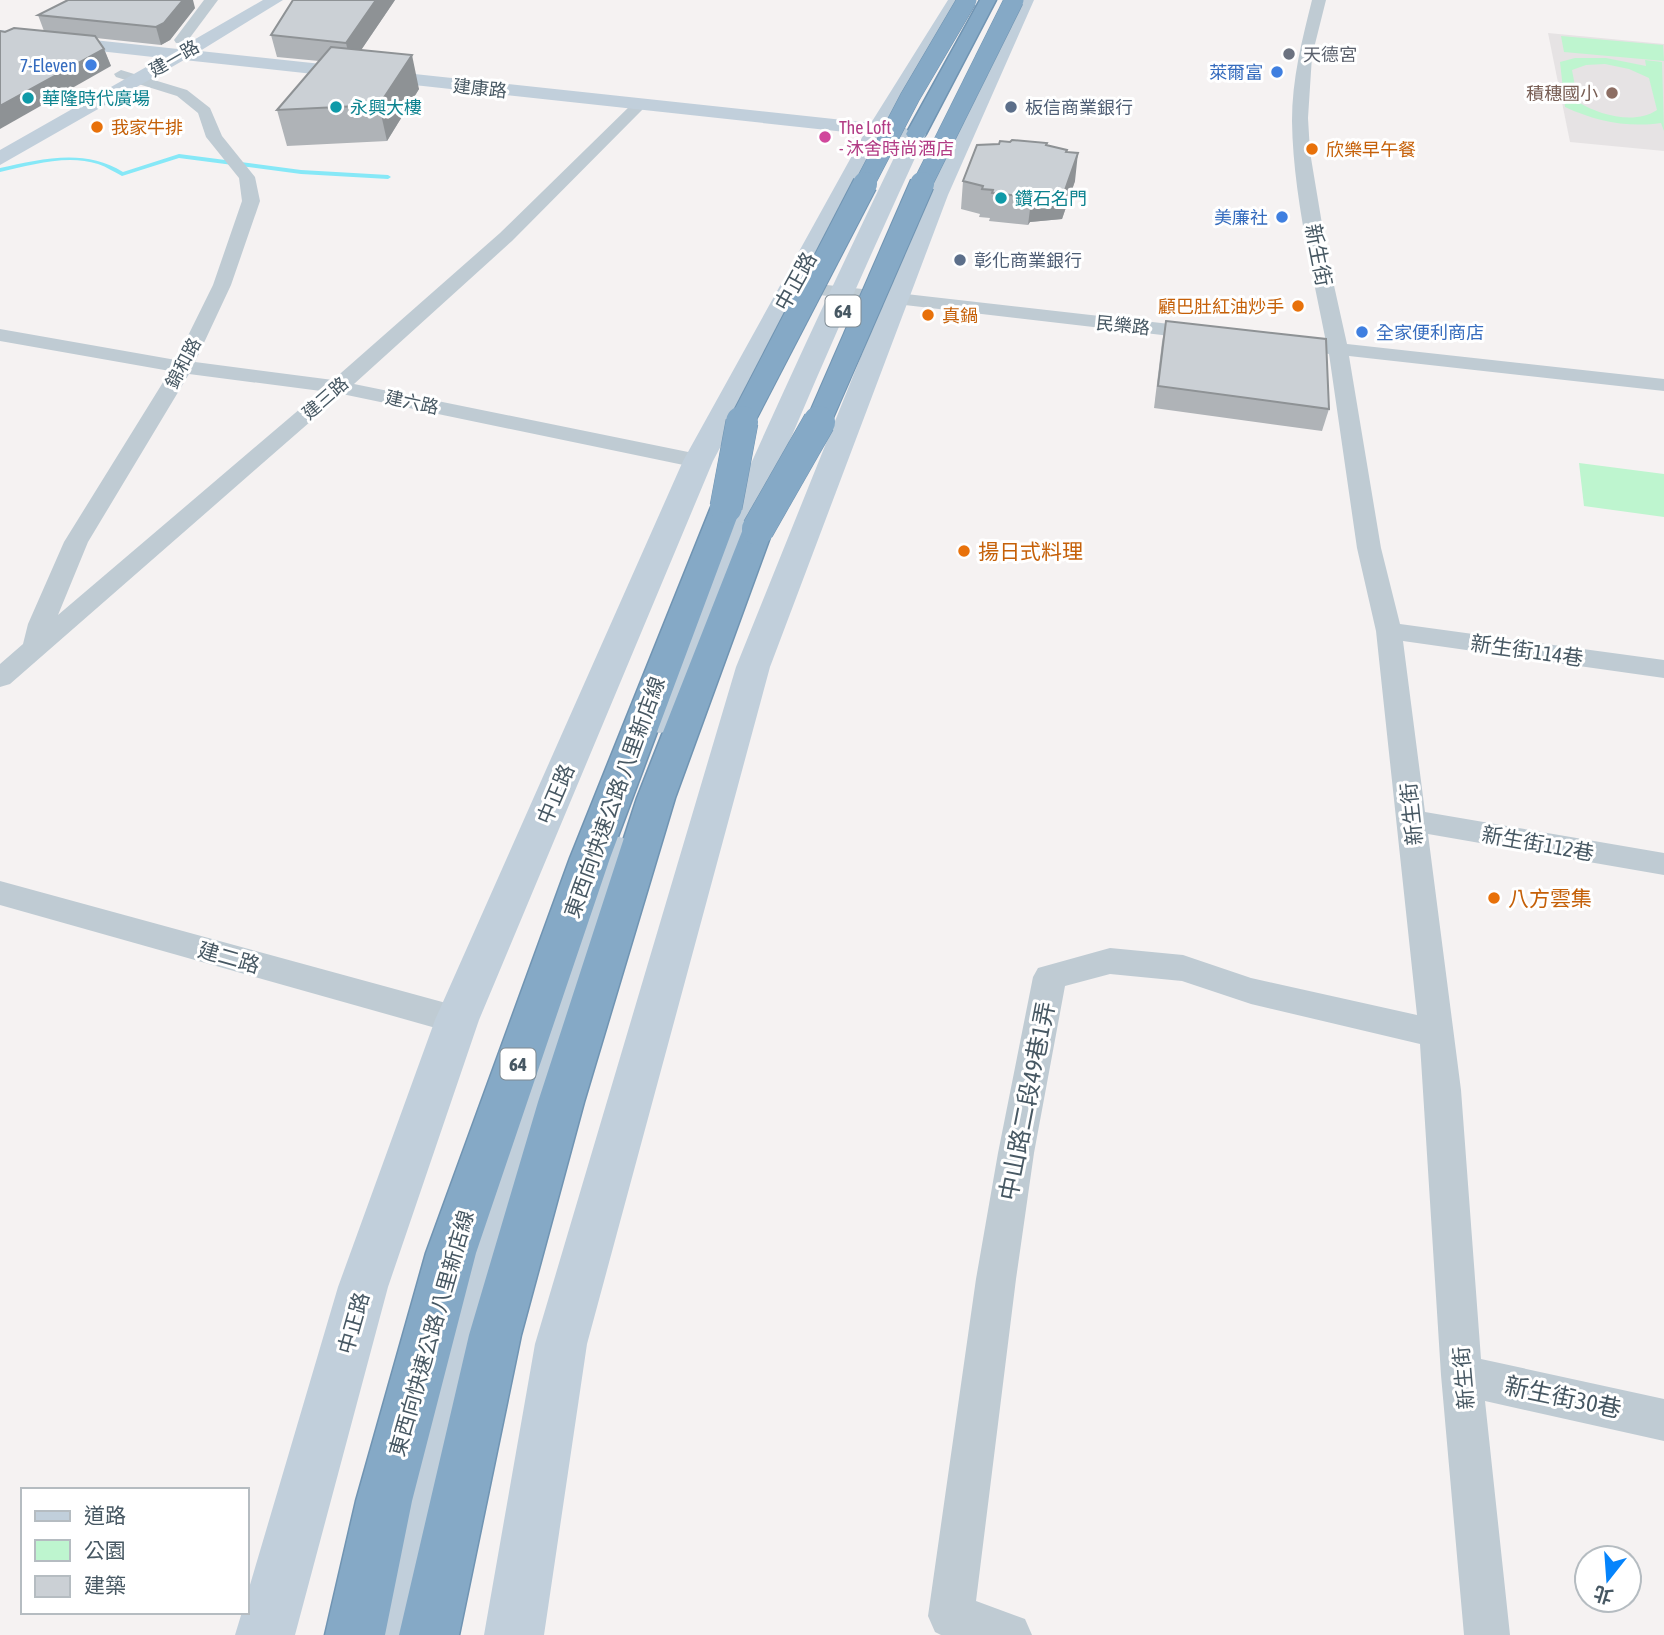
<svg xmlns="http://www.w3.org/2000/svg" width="1664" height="1635" font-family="'Asap Condensed','Noto Sans TC',sans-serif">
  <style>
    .education { fill: #e6e3e4 }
    .green { fill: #bef5cf; fill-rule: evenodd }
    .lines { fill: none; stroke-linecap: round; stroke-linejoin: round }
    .stream { fill: #86e8f7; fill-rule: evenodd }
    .highway-casing { stroke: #7094b2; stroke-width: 3 }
    .street { fill: #bfcbd3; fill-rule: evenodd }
    .secondary { fill: #c1cfdb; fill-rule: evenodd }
    .highway { fill: #85a9c6; fill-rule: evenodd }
    .highway-bridge-far2-casing { stroke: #7094b2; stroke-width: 20; stroke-linecap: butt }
    .highway-bridge-far1-casing { stroke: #7094b2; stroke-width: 26; stroke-linecap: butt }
    .highway-bridge-casing { stroke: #7094b2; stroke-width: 33; stroke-linecap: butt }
    .highway-bridge-far2 { stroke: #85a9c6; stroke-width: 19 }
    .highway-bridge-far1 { stroke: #85a9c6; stroke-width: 24 }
    .highway-bridge { stroke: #85a9c6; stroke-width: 32 }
    .wall { fill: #afb3b7 }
    .shaded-wall { fill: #8e9295 }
    .building { fill: #cbd0d5; stroke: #8e9295; stroke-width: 2 }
    .worship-dot { fill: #6b7280; stroke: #fff; stroke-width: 2.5 }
    .shop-dot { fill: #3f7fe0; stroke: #fff; stroke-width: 2.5 }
    .education-dot { fill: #8d6e63; stroke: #fff; stroke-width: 2.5 }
    .culture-dot { fill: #0f9aa8; stroke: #fff; stroke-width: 2.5 }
    .service-dot { fill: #5c6f8a; stroke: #fff; stroke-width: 2.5 }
    .food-dot { fill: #e8710a; stroke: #fff; stroke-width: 2.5 }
    .hotel-dot { fill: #d1479c; stroke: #fff; stroke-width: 2.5 }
    .labels { text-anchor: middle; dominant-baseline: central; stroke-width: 6; stroke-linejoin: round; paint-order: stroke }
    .far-worship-label { font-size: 18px; fill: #5b616d; stroke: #fff; text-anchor: start }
    .far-street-label { font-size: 18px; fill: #475863; stroke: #fff }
    .far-shop-label { font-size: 18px; fill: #366cbe; stroke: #fff; text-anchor: end }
    .far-education-label { font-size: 18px; fill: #785e54; stroke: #fff; text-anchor: end }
    .far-culture-label { font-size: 18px; fill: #0d838f; stroke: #fff; text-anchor: start }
    .far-service-label { font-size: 18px; fill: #4e5e75; stroke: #fff; text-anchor: start }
    .far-food-label { font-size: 18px; fill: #c56008; stroke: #fff; text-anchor: start }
    .far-hotel-label { font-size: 18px; fill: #b23c85; stroke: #fff; text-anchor: start }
    .shield { fill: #fff; stroke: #7e8a92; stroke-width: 2 }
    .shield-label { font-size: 19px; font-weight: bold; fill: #475863 }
    .street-label { font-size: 21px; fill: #475863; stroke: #fff }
    .food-label { font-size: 21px; fill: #c56008; stroke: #fff; text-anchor: start }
    .near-street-label { font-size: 24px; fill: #475863; stroke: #fff }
  </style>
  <rect width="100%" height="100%" fill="#f5f2f2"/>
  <!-- education -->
  <polygon class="education" points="1548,33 1664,44 1664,151 1570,142"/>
  <!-- green -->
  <g class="green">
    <polygon points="1561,36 1663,45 1664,61 1564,52"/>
    <path d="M 1575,58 L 1606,58 L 1646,66 L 1645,60 L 1662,62 L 1664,131 L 1661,123 C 1628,128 1595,121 1565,107 L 1560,62 ZM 1605,64 L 1629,69 L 1649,78 L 1657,110 C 1635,125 1599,115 1578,102 L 1572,70 L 1586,65 Z"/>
    <polygon points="1579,463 1664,474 1664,517 1584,506"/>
  </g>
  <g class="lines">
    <!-- stream -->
    <path class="stream" d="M 179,154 L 301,170 L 388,175 L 391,177 L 388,179 L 301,174 L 179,158 L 122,176 C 114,172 107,167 98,164 C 67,154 31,165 0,172 L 0,168 C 41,159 85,148 123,172 Z"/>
    <!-- highway casing -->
    <g class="highway-casing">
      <g id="highway">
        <polygon points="980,0 996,0 926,134 923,138 909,138 906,134"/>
        <polygon points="726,498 737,501 741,507 610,858 476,1253 412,1501 385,1635 325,1635 356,1501 426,1253 570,858 711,507 715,501"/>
        <polygon points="758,520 769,522 773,529 675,798 584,1102 521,1335 459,1635 399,1635 469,1335 538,1102 637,798 743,529 747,522"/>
      </g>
    </g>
    <!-- street -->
    <g class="street">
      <polygon points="204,0 218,0 186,43 176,43 174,40"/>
      <path d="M 1312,0 L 1326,0 L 1312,56 L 1308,118 L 1310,152 L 1327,254 L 1347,344 L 1664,379 L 1664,391 L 1349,356 L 1381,548 L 1400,624 L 1664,660 L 1664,678 L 1403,641 L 1425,812 L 1664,853 L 1664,875 L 1428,834 L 1461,1090 L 1481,1359 L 1664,1399 L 1664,1441 L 1485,1401 L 1510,1635 L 1464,1635 L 1441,1375 L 1420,1044 L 1251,1004 L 1182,981 L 1110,974 L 1065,986 L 1034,1153 L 1016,1279 L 976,1601 L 1025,1619 L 1032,1635 L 941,1635 L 935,1632 L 928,1616 L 976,1279 L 998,1153 L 1033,977 L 1038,968 L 1110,948 L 1183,955 L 1251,978 L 1417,1015 L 1376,631 L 1357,548 L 1329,354 L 1313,351 L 1310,347 L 1313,343 L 1326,342 C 1312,270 1293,194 1292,121 C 1292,79 1302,40 1312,0 Z"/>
      <path d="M 121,70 L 187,90 L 210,108 L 222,136 L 255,177 L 260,201 L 231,285 L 195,362 L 333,380 L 500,233 L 633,103 L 643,103 L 646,106 L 643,109 L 512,241 L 354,384 L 698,454 L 706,456 L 709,461 L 706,466 L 698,468 L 342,394 L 10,684 L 0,687 L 0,664 L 23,644 L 28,624 L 64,542 L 170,371 L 0,341 L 0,329 L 176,360 L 213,285 L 242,201 L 239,178 L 206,137 L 198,113 L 177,96 L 116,77 L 114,74 ZM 189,374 L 321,391 L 58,615 L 88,542 Z"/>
      <polygon points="792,281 1205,328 1212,330 1215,334 1212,338 1205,340 785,291 783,287 785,283"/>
      <polygon points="0,881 457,1006 469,1010 474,1020 469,1030 457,1034 0,905"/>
    </g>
    <!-- secondary -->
    <g class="secondary">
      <path d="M 263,0 L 283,0 L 200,51 L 871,123 L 948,0 L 964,0 L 890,125 L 906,128 L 908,131 L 916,128 L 923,130 L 926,134 C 837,327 752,522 678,721 L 673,730 L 660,733 L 647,730 L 642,721 C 721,522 811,329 904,137 L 884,136 L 713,461 L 479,1020 L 388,1287 L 295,1635 L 235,1635 L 242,1612 L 247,1612 L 247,1595 L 338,1287 L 435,1020 L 683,461 L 864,134 L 184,60 L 0,165 L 0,150 L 162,58 L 0,40 L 0,30 L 178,49 Z"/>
      <polygon points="1018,0 1034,0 948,195 770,667 587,1344 544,1635 484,1635 535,1344 736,667 926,195"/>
      <polygon points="612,835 626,839 632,849 570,1046 491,1325 420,1635 360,1635 439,1325 526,1046 592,849 598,839"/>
    </g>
    <!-- highway -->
    <use href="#highway" class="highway"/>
    <!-- highway-bridge-far2 casing -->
    <g class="highway-bridge-far2-casing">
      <g id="highway-bridge-far2">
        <polyline points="864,185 910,97 967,0"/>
        <polyline points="922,185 1014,0"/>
      </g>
    </g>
    <!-- highway-bridge-far1 casing -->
    <g class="highway-bridge-far1-casing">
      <g id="highway-bridge-far1">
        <polyline points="741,423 865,184"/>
        <polyline points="818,423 922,184"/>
      </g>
    </g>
    <!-- highway-bridge casing -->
    <g class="highway-bridge-casing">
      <g id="highway-bridge">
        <polyline points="726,507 742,422"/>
        <polyline points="758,529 819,422"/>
      </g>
    </g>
    <!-- highway-bridge-far2 -->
    <use href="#highway-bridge-far2" class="highway-bridge-far2"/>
    <!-- highway-bridge-far1 -->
    <use href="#highway-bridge-far1" class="highway-bridge-far1"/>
    <!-- highway-bridge -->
    <use href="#highway-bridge" class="highway-bridge"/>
  </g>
  <!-- wall -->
  <g class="wall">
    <polygon points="395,0 361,50 419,89 387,141 287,146 277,110 319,61 277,57 271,35"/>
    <polygon points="195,8 170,40 161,45 96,38 104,49 111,66 5,32 44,31 38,15"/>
    <polygon points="1047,143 1047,145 1067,152 1075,181 1062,219 1030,222 1028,225 989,221 990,218 979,217 980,214 961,209 963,181"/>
    <polygon points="1166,321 1329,409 1322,431 1154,408 1162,342"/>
  </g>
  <!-- shaded-wall -->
  <g class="shaded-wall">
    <polygon points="183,0 193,0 195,8 170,40 161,45 156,27"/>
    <polygon points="376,0 395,0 351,65 346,43"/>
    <polygon points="104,49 111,66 0,129 0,106"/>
    <polygon points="412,55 419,89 387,141 379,105"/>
    <polygon points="1078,153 1075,181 1062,219 1030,222 1028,225 1032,193"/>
  </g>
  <!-- building -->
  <g class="building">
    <polygon points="68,0 183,0 164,23 156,27 38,15"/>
    <polygon points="293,0 376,0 346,43 271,35"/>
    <polygon points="14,28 95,36 104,49 0,106 0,31 5,32"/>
    <polygon points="331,47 412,55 379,105 277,110"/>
    <polygon points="1012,140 1047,143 1046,145 1067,150 1066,152 1078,153 1065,190 1032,193 1031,197 992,193 993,190 982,189 983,186 963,181 977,145 999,144 1000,141 1010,142"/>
    <polygon points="1166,321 1326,339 1329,409 1158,386"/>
  </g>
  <!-- markers -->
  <circle class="worship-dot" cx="1289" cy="54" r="7"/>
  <g class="shop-dot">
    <circle cx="91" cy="65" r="7"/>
    <circle cx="1277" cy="72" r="7"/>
    <circle cx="1282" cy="217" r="7"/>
    <circle cx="1362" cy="332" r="7"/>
  </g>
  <circle class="education-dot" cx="1612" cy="93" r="7"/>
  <g class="culture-dot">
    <circle cx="28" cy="98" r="7"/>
    <circle cx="336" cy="107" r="7"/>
    <circle cx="1001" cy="198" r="7"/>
  </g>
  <g class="service-dot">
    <circle cx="1011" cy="107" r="7"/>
    <circle cx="960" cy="260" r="7"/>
  </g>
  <g class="food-dot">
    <circle cx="97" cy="127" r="7"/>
    <circle cx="1312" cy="149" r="7"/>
    <circle cx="1298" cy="306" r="7"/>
    <circle cx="928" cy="315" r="7"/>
    <circle cx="964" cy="551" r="7"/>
    <circle cx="1494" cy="898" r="7"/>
  </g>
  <circle class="hotel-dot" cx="825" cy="137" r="7"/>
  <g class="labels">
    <!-- far-worship labels -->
    <g class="far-worship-label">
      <text x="1303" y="54">天德宮</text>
    </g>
    <!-- far-street labels -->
    <g class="far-street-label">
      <text transform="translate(174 58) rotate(-30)">建一路</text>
      <text transform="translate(480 88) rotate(6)">建康路</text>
      <text transform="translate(1123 325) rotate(6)">民樂路</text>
      <text transform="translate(183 363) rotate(-62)">錦和路</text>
      <text transform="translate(325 398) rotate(-41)">建三路</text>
      <text transform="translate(412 402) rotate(12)">建六路</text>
    </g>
    <!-- far-shop labels -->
    <g class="far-shop-label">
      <text x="77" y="65">7-Eleven</text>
      <text x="1263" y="72">萊爾富</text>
      <text x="1268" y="217">美廉社</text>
      <text x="1376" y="332" text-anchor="start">全家便利商店</text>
    </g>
    <!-- far-education labels -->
    <g class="far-education-label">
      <text x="1598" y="93">積穗國小</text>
    </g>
    <!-- far-culture labels -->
    <g class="far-culture-label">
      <text x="42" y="98">華隆時代廣場</text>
      <text x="350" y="107">永興大樓</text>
      <text x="1015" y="198">鑽石名門</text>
    </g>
    <!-- far-service labels -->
    <g class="far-service-label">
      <text x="1025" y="107">板信商業銀行</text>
      <text x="974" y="260">彰化商業銀行</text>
    </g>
    <!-- far-food labels -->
    <g class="far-food-label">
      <text x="111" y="127">我家牛排</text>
      <text x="1326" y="149">欣樂早午餐</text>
      <text x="1284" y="306" text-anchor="end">顧巴肚紅油炒手</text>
      <text x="942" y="315">真鍋</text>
    </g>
    <!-- far-hotel labels -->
    <g class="far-hotel-label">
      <text x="839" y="127">The Loft<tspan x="839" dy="21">- 沐舍時尚酒店</tspan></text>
    </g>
    <!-- shield labels -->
    <g class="shield">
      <rect x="825.5" y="295.5" width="35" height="31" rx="5"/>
      <rect x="500.5" y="1048.5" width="35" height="31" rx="5"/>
    </g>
    <g class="shield-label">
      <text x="843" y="311">64</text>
      <text x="518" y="1064">64</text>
    </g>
    <!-- street labels -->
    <g class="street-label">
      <text transform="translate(1319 255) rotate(79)">新生街</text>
      <text transform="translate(795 281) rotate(-61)">中正路</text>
      <text transform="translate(1527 650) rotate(8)">新生街114巷</text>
      <text transform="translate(555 794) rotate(-67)">中正路</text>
      <text transform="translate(614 797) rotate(-70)">東西向快速公路 八里新店線</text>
      <text transform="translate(1411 814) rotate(-96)">新生街</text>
      <text transform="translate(1538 843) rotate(10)">新生街112巷</text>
      <text transform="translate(229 957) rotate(16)">建二路</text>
      <text transform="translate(353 1323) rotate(-74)">中正路</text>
      <text transform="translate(431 1333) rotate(-74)">東西向快速公路 八里新店線</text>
      <text transform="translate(1463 1378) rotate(-95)">新生街</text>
    </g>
    <!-- food labels -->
    <g class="food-label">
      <text x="978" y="551">揚日式料理</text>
      <text x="1508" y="898">八方雲集</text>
    </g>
    <!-- near-street labels -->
    <g class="near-street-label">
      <text transform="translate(1027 1101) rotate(-79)">中山路二段49巷1弄</text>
      <text transform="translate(1563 1397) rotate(12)">新生街30巷</text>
    </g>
  </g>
  <!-- legend -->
  <rect x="21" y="1488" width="228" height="126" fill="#ffffff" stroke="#b5bcc1" stroke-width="2"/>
  <rect x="35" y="1511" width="35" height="10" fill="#c1cfdb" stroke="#b5bcc1" stroke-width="2"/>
  <text x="84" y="1523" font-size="21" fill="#475863">道路</text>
  <rect x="35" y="1540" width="35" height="21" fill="#bef5cf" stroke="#b5bcc1" stroke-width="2"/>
  <text x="84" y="1558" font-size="21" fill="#475863">公園</text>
  <rect x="35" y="1576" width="35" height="21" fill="#cbd0d5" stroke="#b5bcc1" stroke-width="2"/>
  <text x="84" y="1593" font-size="21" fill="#475863">建築</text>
  <!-- north arrow -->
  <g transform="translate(1608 1579) rotate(197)"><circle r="33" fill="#ffffff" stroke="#b5bcc1" stroke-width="2"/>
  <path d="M0-5L12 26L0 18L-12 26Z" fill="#0584fc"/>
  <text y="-10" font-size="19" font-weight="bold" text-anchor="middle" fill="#475863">北</text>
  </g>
</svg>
